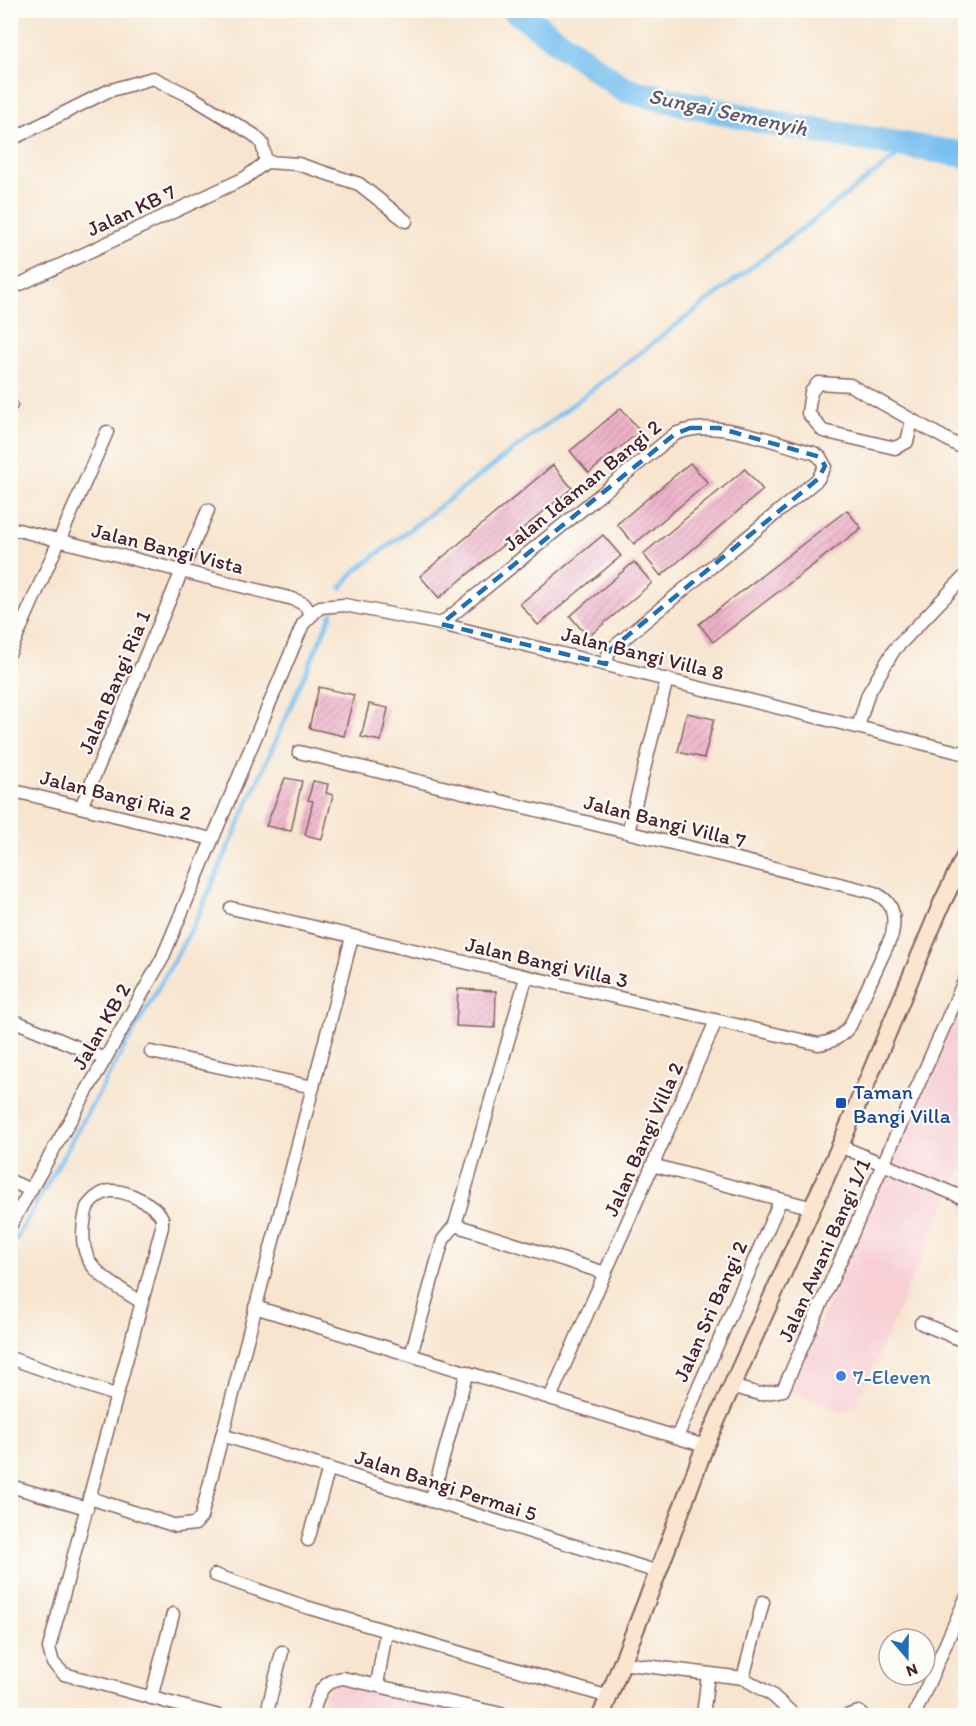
<svg xmlns="http://www.w3.org/2000/svg" width="976" height="1726" font-family="Itim,sans-serif">
  <style>
    .built { fill: #f7cfd5 }
    .lines { fill: none; stroke-linecap: round; stroke-linejoin: round }
    .stream { stroke: #78c0f0; stroke-width: 4.5 }
    .river { stroke: #78c0f0; stroke-width: 26 }
    .building { fill: url(#building-hatch) }
    .street-casing { stroke: #876464; stroke-width: 15 }
    .secondary-casing { stroke: #876464; stroke-width: 20 }
    .street { stroke: #fff; stroke-width: 12 }
    .secondary { stroke: #fbe5cf; stroke-width: 16 }
    .marked { fill: none; stroke: #1f6fb2; stroke-width: 4.5; stroke-dasharray: 12 8; stroke-linejoin: round }
    .transit-dot { fill: #1a4fb4; stroke: #fdfcf7; stroke-width: 2 }
    .shop-dot { fill: #3f7fe0; stroke: #fdfcf7; stroke-width: 2 }
    .labels { text-anchor: middle; dominant-baseline: central; stroke-width: 4.5; stroke-linejoin: round; paint-order: stroke }
    .street-label { font-size: 21px; fill: #4a1f2b; stroke: #fdfcf7 }
    .transit-label { font-size: 21px; fill: #164399; stroke: #fdfcf7; text-anchor: start }
    .shop-label { font-size: 21px; fill: #366cbe; stroke: #fdfcf7; text-anchor: start }
    .water-label { font-size: 22px; font-style: italic; fill: #5a5770; stroke: #fdfcf7 }
  </style>
  <defs>
    <pattern id="building-hatch" width="6" height="6" patternUnits="userSpaceOnUse" patternTransform="scale(1.5)"><rect width="6" height="6" fill="#ecb0c8"/><path d="M-1 1l2-2M0 6l6-6M5 7l2-2" fill="none" stroke="#cc97ac"/></pattern>
  </defs>
  <rect width="100%" height="100%" fill="#fdfcf7"/>
  <filter id="ink" filterUnits="userSpaceOnUse"><feTurbulence type="fractalNoise" baseFrequency=".0167" numOctaves="2"/><feDisplacementMap in="SourceGraphic" scale="12" xChannelSelector="R" yChannelSelector="G"/><feConvolveMatrix kernelMatrix="1 2 1 2 8 2 1 2 1" color-interpolation-filters="sRGB"/></filter>
  <filter id="wash" filterUnits="userSpaceOnUse"><feTurbulence type="fractalNoise" baseFrequency=".008" numOctaves="4" result="noise"/><feDisplacementMap in="SourceGraphic" scale="24" xChannelSelector="R" yChannelSelector="G"/><feGaussianBlur stdDeviation="1.35" result="paint"/><feColorMatrix in="noise" values="0 0 0 0 0 0 0 0 0 0 0 0 0 0 0 0 0 1.4 0 .05"/><feComposite in="paint" operator="in"/></filter>
  <g filter="url(#wash)">
    <rect width="100%" height="100%" fill="#f7e5cf"/>
    <!-- built -->
    <g class="built">
      <polygon points="965,992 965,1161 855,1407 840,1412 791,1390"/>
      <polygon points="342,1683 484,1716 319,1716 325,1694 332,1686"/>
    </g>
    <g class="lines">
      <!-- stream -->
      <g class="stream">
        <polyline points="341,588 354,572 910,146"/>
        <polyline points="10,1250 195,923 332,613"/>
      </g>
      <!-- river -->
      <polyline class="river" points="515,10 625,90 781,125 966,155"/>
    </g>
    <g id="blocks">
      <!-- building -->
      <g class="building">
        <polygon points="621,408 640,431 589,473 570,451"/>
        <polygon points="690,463 708,483 634,544 617,524"/>
        <polygon points="553,465 572,488 439,598 420,576"/>
        <polygon points="745,469 763,490 661,576 643,554"/>
        <polygon points="847,510 861,528 713,642 699,624"/>
        <polygon points="603,535 621,556 538,625 520,604"/>
        <polygon points="634,562 652,583 588,637 570,616"/>
        <polygon points="319,687 354,695 344,736 309,728"/>
        <polygon points="369,704 388,708 381,741 361,737"/>
        <polygon points="687,713 714,719 704,758 678,752"/>
        <polygon points="285,778 302,781 291,831 266,826"/>
        <polygon points="313,781 328,784 326,793 333,795 322,839 305,835 313,801 308,800"/>
        <polygon points="458,989 496,991 495,1028 456,1026"/>
      </g>
    </g>
  </g>
  <g filter="url(#ink)">
    <use href="#blocks" fill-opacity="0" stroke="#876464" stroke-width="1.5"/>
    <g class="lines">
      <!-- street casing -->
      <g class="street-casing">
        <g id="street">
          <polyline points="10,140 108,91 153,78 190,96 254,135 262,143 266,162"/>
          <polyline points="266,162 298,164 359,184 406,221"/>
          <polyline points="10,289 245,178 266,162"/>
          <polygon points="818,383 850,385 912,420 907,442 895,448 823,431 808,413 811,392"/>
          <polyline points="10,405 11,405"/>
          <polyline points="912,420 966,450"/>
          <polyline points="10,528 293,599 304,604 311,614"/>
          <path d="M 441,624 L 675,434 C 716,417 772,442 814,453 L 820,457 L 825,466 L 818,479 L 609,651 L 606,664"/>
          <polyline points="10,652 107,432"/>
          <polyline points="858,727 868,694 894,650 966,575"/>
          <polyline points="10,790 212,839"/>
          <polyline points="81,807 208,510"/>
          <polyline points="628,832 667,679"/>
          <path d="M 231,908 L 818,1044 C 833,1042 841,1037 850,1026 L 892,935 C 896,914 893,900 872,892 L 299,752"/>
          <polyline points="10,1019 105,1059"/>
          <polyline points="151,1052 313,1087"/>
          <polyline points="840,1146 966,1199"/>
          <polyline points="652,1165 813,1208"/>
          <polyline points="10,1181 31,1190"/>
          <polyline points="455,1225 605,1273"/>
          <polyline points="10,1226 162,959 303,624 320,607 345,605 441,624 966,754"/>
          <path d="M 141,1302 C 97,1274 73,1264 87,1207 C 93,1199 100,1192 111,1191 C 126,1190 156,1205 162,1218 L 162,1227 L 49,1648 L 53,1663 L 64,1674 L 219,1716"/>
          <polyline points="255,1307 705,1446"/>
          <polyline points="921,1323 966,1342"/>
          <polyline points="411,1355 443,1240 455,1225 526,978"/>
          <polyline points="10,1358 115,1395"/>
          <polyline points="730,1386 760,1394 783,1390 966,977"/>
          <polyline points="550,1398 716,1021"/>
          <polyline points="222,1435 658,1572"/>
          <polyline points="677,1437 780,1201"/>
          <polyline points="10,1486 87,1508"/>
          <polyline points="90,1498 176,1526 195,1524 201,1517 352,937"/>
          <polyline points="431,1501 467,1372"/>
          <polyline points="308,1540 329,1468"/>
          <polyline points="215,1575 306,1607 609,1697"/>
          <polyline points="621,1663 743,1678 772,1695 795,1716"/>
          <polyline points="743,1678 763,1602"/>
          <polyline points="377,1685 386,1631"/>
          <polyline points="151,1698 173,1614"/>
          <polyline points="266,1716 282,1652"/>
          <path d="M 312,1716 C 318,1696 320,1681 343,1678 L 510,1716"/>
          <polyline points="703,1716 708,1674"/>
          <polyline points="846,1716 859,1712 864,1716"/>
          <polyline points="914,1716 966,1598"/>
        </g>
      </g>
      <!-- secondary casing -->
      <g class="secondary-casing">
        <polyline id="secondary" points="601,1716 658,1572 705,1446 840,1146 942,903 966,854"/>
      </g>
      <!-- street -->
      <use href="#street" class="street"/>
      <!-- secondary -->
      <use href="#secondary" class="secondary"/>
    </g>
  </g>
  <!-- marked area -->
  <path class="marked" d="M 690,428 L 719,428 L 820,457 L 825,466 L 818,479 L 609,651 L 606,664 L 441,624 L 675,434 Z"/>
  <!-- markers -->
  <rect class="transit-dot" x="835" y="1097" width="12" height="12" rx="3"/>
  <circle class="shop-dot" cx="841" cy="1376" r="6"/>
  <g class="labels">
    <!-- street labels -->
    <g class="street-label">
      <text transform="translate(131 210) rotate(-25)">Jalan KB 7</text>
      <text transform="translate(582 485) rotate(-39)">Jalan Idaman Bangi 2</text>
      <text transform="translate(168 548) rotate(14)">Jalan Bangi Vista</text>
      <text transform="translate(643 653) rotate(14)">Jalan Bangi Villa 8</text>
      <text transform="translate(114 682) rotate(-67)">Jalan Bangi Ria 1</text>
      <text transform="translate(116 795) rotate(14)">Jalan Bangi Ria 2</text>
      <text transform="translate(665 821) rotate(14)">Jalan Bangi Villa 7</text>
      <text transform="translate(547 962) rotate(13)">Jalan Bangi Villa 3</text>
      <text transform="translate(101 1026) rotate(-60)">Jalan KB 2</text>
      <text transform="translate(643 1139) rotate(-66)">Jalan Bangi Villa 2</text>
      <text transform="translate(824 1250) rotate(-66)">Jalan Awani Bangi 1/1</text>
      <text transform="translate(710 1311) rotate(-66)">Jalan Sri Bangi 2</text>
      <text transform="translate(446 1485) rotate(18)">Jalan Bangi Permai 5</text>
    </g>
    <!-- transit labels -->
    <g class="transit-label">
      <text x="853" y="1091">Taman<tspan x="853" dy="24">Bangi Villa</tspan></text>
    </g>
    <!-- shop labels -->
    <g class="shop-label">
      <text x="853" y="1376">7-Eleven</text>
    </g>
    <!-- water labels -->
    <g class="water-label">
      <text transform="translate(728 112) rotate(12)">Sungai Semenyih</text>
    </g>
  </g>
  <!-- margin -->
  <rect width="976" height="1726" fill="none" stroke="#fdfcf7" stroke-width="36"/>
  <!-- north arrow -->
  <g transform="translate(907 1657) rotate(160)"><circle r="28" fill="#fdfcf7" stroke="#b5a4a5" stroke-width="1.5"/>
  <path d="M0-4.5L10 22L0 15L-10 22Z" fill="#1f6fb2"/>
  <text y="-9" font-size="16" font-weight="bold" text-anchor="middle" fill="#4a1f2b">N</text>
  </g>
</svg>
